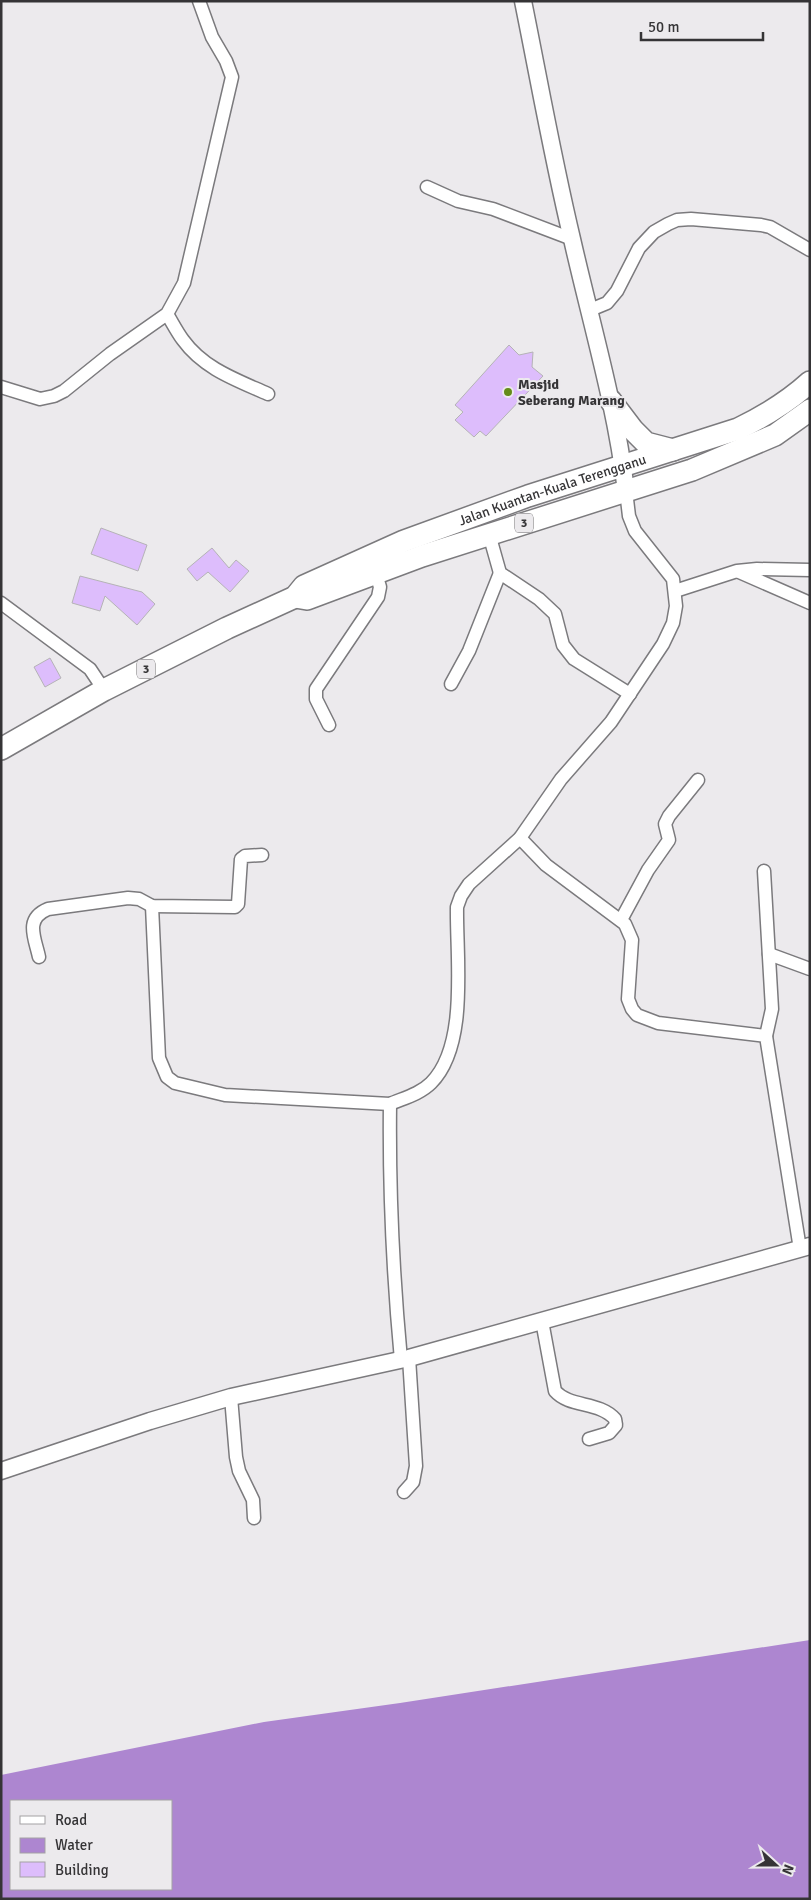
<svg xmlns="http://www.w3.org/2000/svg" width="811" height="1900" font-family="Signika,sans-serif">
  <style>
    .water { fill: #ad86d0; fill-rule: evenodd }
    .building { fill: #ddbdfc; stroke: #b5b3b6 }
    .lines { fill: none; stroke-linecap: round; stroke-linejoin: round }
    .minor-casing { stroke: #7b7a7d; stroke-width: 15 }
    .tertiary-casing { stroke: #7b7a7d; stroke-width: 19 }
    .trunk-casing { stroke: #7b7a7d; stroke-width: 24 }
    .minor { stroke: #fff; stroke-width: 12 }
    .tertiary { stroke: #fff; stroke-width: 16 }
    .trunk { stroke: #fff; stroke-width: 21 }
    .poi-dot { fill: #648c19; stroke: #eceaed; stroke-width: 2 }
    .labels { text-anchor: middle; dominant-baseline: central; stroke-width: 4; stroke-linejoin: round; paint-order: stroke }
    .shield { fill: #eceaed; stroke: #6c6b6d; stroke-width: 1 }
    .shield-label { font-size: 12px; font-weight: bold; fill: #353436 }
    .poi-label { font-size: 14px; font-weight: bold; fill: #353436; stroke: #eceaed; text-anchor: start }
    .street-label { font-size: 14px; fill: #353436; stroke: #eceaed }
  </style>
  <rect width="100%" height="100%" fill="#eceaed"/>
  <!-- water -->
  <path class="water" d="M 810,1640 L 810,1899 L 1,1899 L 1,1775 L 264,1722 L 400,1703 ZM 11,1801 L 171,1801 L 171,1889 L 11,1889 Z"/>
  <!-- building -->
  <g class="building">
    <polygon points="509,345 519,355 533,352 532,367 543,376 486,436 480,431 474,437 455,420 463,412 455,405"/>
    <polygon points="101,528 147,545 138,571 91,554"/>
    <polygon points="212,548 229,568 236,560 249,571 230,592 208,572 197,581 187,569"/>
    <polygon points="80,576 142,592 155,604 137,625 105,596 100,611 72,603"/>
    <polygon points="50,658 61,678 45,687 34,667"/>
  </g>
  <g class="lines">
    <!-- minor casing -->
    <g class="minor-casing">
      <g id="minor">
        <polyline points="427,187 458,201 493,209 572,239"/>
        <polyline points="590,310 607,303 617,291 639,248 654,232 668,224 677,220 691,219 761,225 770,227 810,250"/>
        <path d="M 167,314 C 172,322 177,332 183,340 C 204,369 237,380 268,394"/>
        <polyline points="1,387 40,399 54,396 64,391 110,354 167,314 184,283 232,77 226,61 212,37 199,1"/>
        <polyline points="489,534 500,573 539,599 555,614 563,645 574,659 630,694"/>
        <polyline points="739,572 810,603"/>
        <polyline points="675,591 737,571 757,569 810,570"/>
        <polyline points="1,603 90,669 104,690"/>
        <polyline points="451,684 469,651 500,573"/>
        <polyline points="329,725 316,699 316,689 378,597 380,587 376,574"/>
        <polyline points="520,838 546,865 625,924 632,940 628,999 632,1009 637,1015 658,1023 766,1036 800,1249"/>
        <polyline points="764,871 772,1009 766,1036"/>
        <path d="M 152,906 L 159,1058 L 167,1077 L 175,1083 L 225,1095 L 390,1104 C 404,1098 420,1094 431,1083 C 469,1045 456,957 457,907 L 461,896 L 469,884 L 520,838 L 561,779 L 611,722 L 663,644 L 673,623 L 676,606 L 673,579 L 635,531 L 629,516 L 626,491"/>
        <polyline points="621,920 648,870 669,840 665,824 669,816 698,780"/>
        <polyline points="769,954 810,969"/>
        <path d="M 39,957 C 35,938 24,919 48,909 L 128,898 L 139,899 L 152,906 L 235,907 L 238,904 L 241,859 L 245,856 L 262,855"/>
        <path d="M 390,1104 C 389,1189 393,1275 401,1360"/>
        <path d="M 542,1321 L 555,1391 C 570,1408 599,1401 615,1419 L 616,1425 L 609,1433 L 589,1439"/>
        <polyline points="231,1397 236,1457 239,1471 253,1500 254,1518"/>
        <polyline points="404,1492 413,1482 416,1466 409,1358"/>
      </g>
    </g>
    <!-- tertiary casing -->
    <g class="tertiary-casing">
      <g id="tertiary">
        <path d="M 523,1 C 539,80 553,160 572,239 C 591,323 616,406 626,491"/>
        <polyline points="1,1471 150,1421 231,1397 409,1358 810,1246"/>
      </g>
    </g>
    <!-- trunk casing -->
    <g class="trunk-casing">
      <g id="trunk">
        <polyline points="611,401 633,430 646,443 673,450"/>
        <polyline points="295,597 307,599 422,556 692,470 775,435 810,410"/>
        <path id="s1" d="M 1,749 L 104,690 L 227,628 L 295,597 L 304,586 L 404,541 L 528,496 L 738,429 C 765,416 788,402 810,382"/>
      </g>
    </g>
    <!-- minor -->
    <use href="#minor" class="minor"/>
    <!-- tertiary -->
    <use href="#tertiary" class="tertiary"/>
    <!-- trunk -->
    <use href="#trunk" class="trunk"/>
  </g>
  <!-- markers -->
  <circle class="poi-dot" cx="508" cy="392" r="5"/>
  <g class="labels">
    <!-- shield labels -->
    <g class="shield">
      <rect x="515" y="513.5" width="18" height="19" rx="4"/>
      <rect x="137" y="659.5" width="18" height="19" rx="4"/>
    </g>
    <g class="shield-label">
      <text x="524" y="523">3</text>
      <text x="146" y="669">3</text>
    </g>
    <!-- poi labels -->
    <g class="poi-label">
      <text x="518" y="384">Masjid<tspan x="518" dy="16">Seberang Marang</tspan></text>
    </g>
    <!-- street labels -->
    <g class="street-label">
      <text stroke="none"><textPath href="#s1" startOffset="612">Jalan Kuantan-Kuala Terengganu</textPath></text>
    </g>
  </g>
  <!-- border -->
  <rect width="811" height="1900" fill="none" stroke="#353436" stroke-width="5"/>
  <!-- legend -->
  <rect x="10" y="1800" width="162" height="90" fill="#eceaed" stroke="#a3a1a4"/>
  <rect x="20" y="1816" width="25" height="8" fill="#ffffff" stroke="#a3a1a4"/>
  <text x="55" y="1825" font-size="15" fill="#353436">Road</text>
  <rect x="20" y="1838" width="25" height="15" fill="#ad86d0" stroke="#a3a1a4"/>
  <text x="55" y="1850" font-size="15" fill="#353436">Water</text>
  <rect x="20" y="1862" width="25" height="15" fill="#ddbdfc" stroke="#a3a1a4"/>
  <text x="55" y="1875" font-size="15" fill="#353436">Building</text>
  <!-- north arrow -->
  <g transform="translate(776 1865) rotate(111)" stroke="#eceaed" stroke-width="4" paint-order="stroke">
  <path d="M0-4L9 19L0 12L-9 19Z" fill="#353436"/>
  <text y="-8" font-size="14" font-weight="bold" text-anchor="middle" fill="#353436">N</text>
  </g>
  <!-- scale -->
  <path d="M641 32v8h122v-8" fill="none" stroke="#353436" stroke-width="2.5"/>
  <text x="648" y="32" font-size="15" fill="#353436" stroke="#eceaed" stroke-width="4" paint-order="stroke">50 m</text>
</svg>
